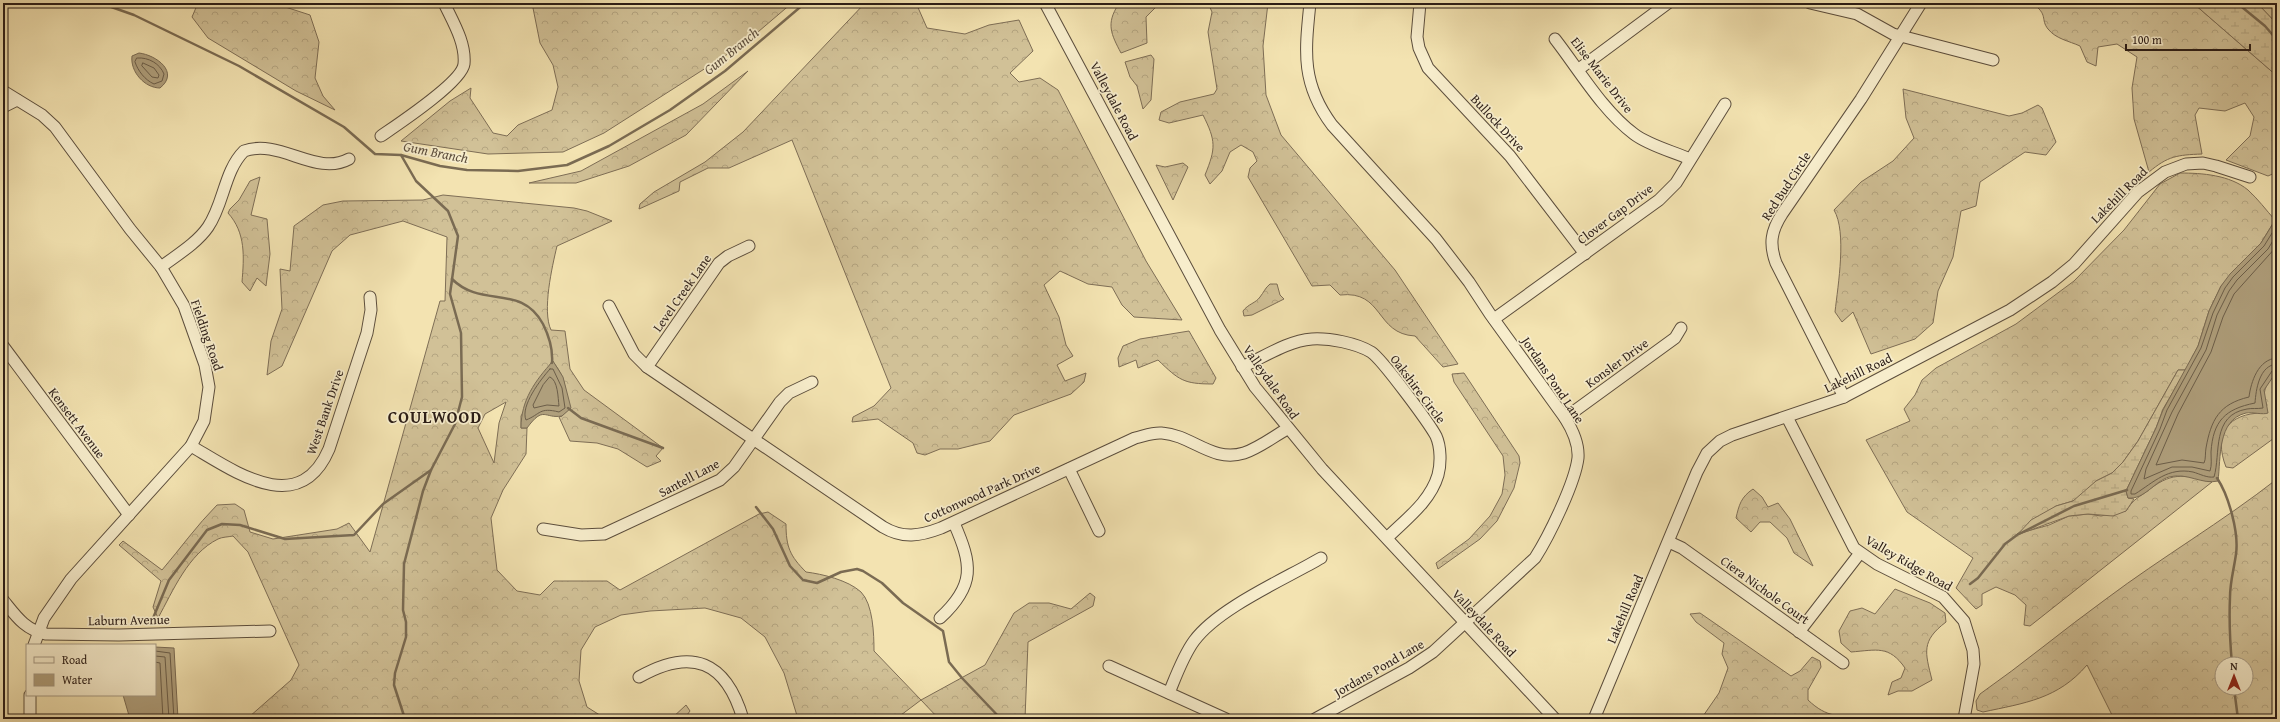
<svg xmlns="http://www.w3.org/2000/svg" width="2280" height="722" font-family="'Gentium Book Plus',serif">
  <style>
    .forest { fill: url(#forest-crowns); stroke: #7e6e56; fill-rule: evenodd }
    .wetland { fill: url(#wetland-marsh); stroke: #7e6e56 }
    .water { fill: #af9f7c; stroke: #7a6b53 }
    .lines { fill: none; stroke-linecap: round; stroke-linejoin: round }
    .shore { stroke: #6c5e49; stroke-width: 1 }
    .stream { stroke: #7a6b53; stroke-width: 2.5 }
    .minor-casing { stroke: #5c4e3d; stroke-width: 13 }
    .minor { stroke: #f7edcc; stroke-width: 11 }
    .labels { text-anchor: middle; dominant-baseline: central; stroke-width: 3.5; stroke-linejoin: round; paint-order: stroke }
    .street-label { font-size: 13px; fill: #2a1c16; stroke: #f7edcc }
    .water-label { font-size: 14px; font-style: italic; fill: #5f503f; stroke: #f7edcc }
    .district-label { font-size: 17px; font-weight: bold; letter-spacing: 1px; fill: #2a1c16; stroke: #f7edcc }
  </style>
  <defs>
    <pattern id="forest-crowns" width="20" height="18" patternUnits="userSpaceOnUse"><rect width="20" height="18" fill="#d1c197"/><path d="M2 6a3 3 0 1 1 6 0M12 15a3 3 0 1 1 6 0" fill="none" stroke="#b4a581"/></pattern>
    <pattern id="wetland-marsh" width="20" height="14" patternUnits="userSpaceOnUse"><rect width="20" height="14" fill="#d1c197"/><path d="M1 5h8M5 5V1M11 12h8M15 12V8" fill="none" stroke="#b4a581"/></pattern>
  </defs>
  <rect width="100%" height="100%" fill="#f3e3b1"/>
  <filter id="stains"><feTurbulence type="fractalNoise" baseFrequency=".005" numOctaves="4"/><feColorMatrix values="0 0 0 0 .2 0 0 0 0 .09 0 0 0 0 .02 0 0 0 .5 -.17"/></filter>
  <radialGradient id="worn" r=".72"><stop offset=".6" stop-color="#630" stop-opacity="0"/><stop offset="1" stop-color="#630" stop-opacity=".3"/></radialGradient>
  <!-- forest -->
  <g class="forest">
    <polygon points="198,3 273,3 310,15 319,42 315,78 323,96 335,110 296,91 208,38 192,17"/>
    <polygon points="532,3 792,3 745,43 604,133 563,152 488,154 401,141 450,101 471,88 470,98 493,133 507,136 518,125 552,110 558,87 553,65 540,43"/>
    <polygon points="865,3 916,3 927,28 965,34 989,25 1019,20 1033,51 1010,73 1019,82 1040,78 1058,90 1146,261 1182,320 1134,317 1122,305 1112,287 1088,284 1060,271 1044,285 1059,317 1066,345 1073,356 1057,365 1065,381 1086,373 1084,382 1071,394 1014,415 990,441 958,449 940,449 925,455 917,453 913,443 878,419 852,422 853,417 874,406 891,388 792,140 729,168 708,168 680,182 679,191 639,209 640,204 654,192 705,162 743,132"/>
    <path d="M 1125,3 L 1160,3 L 1146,17 L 1147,43 L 1121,53 C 1111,34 1106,24 1118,5 Z"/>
    <path d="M 1208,3 L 1268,3 L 1263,46 L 1266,95 L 1281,135 L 1395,270 L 1458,364 L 1443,367 L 1415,336 C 1375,334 1384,290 1340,295 L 1330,285 L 1312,286 L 1248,177 L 1250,168 L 1257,161 L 1253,152 L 1241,145 L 1230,152 L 1222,171 L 1210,184 L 1205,175 C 1216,148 1216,141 1203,115 L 1169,123 L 1159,120 L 1161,112 L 1180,102 L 1214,94 L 1217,89 L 1208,32 L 1212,12 Z"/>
    <path d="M 2032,3 L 2193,3 L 2277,76 L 2277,172 L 2268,176 L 2226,160 L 2250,136 L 2254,117 L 2245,103 L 2225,111 L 2199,108 L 2195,115 L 2202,154 C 2177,155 2168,156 2149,172 L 2134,119 L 2132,88 L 2137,57 L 2117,44 L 2098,47 L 2096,66 L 2087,62 L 2080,46 C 2069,41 2056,39 2048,29 C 2040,19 2049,15 2032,3 Z"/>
    <polygon points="2257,3 2277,3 2277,24"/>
    <polygon points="1151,55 1154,59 1151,100 1143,109 1137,86 1130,77 1125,62"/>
    <polygon points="748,71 686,135 629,166 576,183 529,183 581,171 703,104"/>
    <path d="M 1903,89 L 2009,116 L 2022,113 L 2038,105 L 2042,108 L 2056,142 L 2046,155 L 2025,152 L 1980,182 L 1976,206 L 1961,211 L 1953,257 L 1938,291 L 1933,323 L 1915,339 L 1871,354 L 1853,312 L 1842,322 L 1835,312 C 1838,285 1847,232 1834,210 L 1861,182 L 1893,161 L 1914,138 L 1906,118 Z"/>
    <polygon points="1183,163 1188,167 1173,200 1156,165 1165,167"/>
    <path d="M 2180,173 C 2202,173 2230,175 2248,190 C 2258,199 2266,210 2275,220 L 2261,243 L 2221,286 L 2209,311 L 2198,346 L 2186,370 L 2178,370 L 2138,441 L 2123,462 L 2112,473 L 2096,481 L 2081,496 L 2073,501 L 2056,506 L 2017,534 L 2049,525 L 2069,516 L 2088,514 L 2101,516 L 2126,511 C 2133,500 2136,499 2146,492 C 2171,472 2182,474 2212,482 L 2030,626 L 2024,625 L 2026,605 L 2015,595 L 1996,587 L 1982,594 L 1982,605 L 1976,609 L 1956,588 L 1973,558 L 1907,512 L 1866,440 L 1910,421 L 1904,409 L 1915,395 L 1922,380 L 1936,368 L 2016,324 L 2074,281 L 2124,230 L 2160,184 Z"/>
    <path d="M 260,177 L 251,215 L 267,219 L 270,254 L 266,286 L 257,278 L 250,291 L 242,282 C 244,257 246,233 228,213 L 230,209 L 239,200 L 250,181 Z"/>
    <path d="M 443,195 L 574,208 L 587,211 L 612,221 L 557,246 C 552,267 542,311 551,330 L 565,331 L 570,369 L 584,390 L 663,448 L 656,456 L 661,461 L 647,467 L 618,449 L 597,443 L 570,441 L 559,417 L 562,416 L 570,408 C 563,389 568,379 552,361 L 521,416 L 521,428 L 527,428 L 526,454 L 503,490 L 491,518 L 497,570 L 517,591 L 540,595 L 554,581 L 607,581 L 620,590 L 759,514 L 768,512 L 786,524 C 786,547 790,556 806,572 C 822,574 848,580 861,592 C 873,604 874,634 874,651 L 921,700 L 985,665 L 1014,613 L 1029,603 L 1049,603 L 1071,609 L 1090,593 L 1095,597 L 1093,606 L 1028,642 L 1025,719 L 939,719 L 921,700 L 897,718 L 798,719 L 784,673 L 765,637 L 741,618 L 705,608 L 650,611 L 621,615 L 595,627 L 581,650 L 579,681 L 587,707 L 606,719 L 238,719 L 249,717 L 291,680 L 299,665 L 248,552 L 233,536 C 228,537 222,537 218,539 C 188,554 173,591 158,618 L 153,607 L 161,581 L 119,545 L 123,541 L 162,570 C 180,549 197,525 217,505 L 235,504 L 244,510 L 250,532 L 273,539 L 337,529 L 349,523 L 370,552 L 440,301 L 445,301 L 447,237 L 403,221 L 350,235 L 332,251 L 282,366 L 267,375 L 271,341 L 282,309 L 280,269 L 290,271 L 294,226 L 323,205 L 343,201 L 423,200 ZM 506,402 L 499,423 L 494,463 L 478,428 L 485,414 Z"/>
    <path d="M 1270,284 L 1277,284 L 1280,295 L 1284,299 L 1252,315 L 1244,316 L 1243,311 C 1248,304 1256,303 1260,297 C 1264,292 1265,288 1270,284 Z"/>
    <path d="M 1189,331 L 1216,378 L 1213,384 C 1183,384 1179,380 1158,360 L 1138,368 L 1136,360 L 1119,367 L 1118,358 L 1123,346 L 1140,339 Z"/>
    <path d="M 2277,371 L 2277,436 L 2233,468 L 2226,467 C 2213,434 2228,413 2263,413 L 2267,405 C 2260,391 2268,382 2277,371 Z"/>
    <polygon points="1464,373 1519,456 1520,463 1514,488 1497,521 1480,539 1438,569 1436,563 1469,539 1490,516 1502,494 1505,475 1503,456 1454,382 1452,374"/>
    <path d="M 2277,479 L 2277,719 L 2114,719 L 2087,665 C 2058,699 2025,703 1983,712 L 1977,710 L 1976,701 L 1980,694 C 2023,664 2063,630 2106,599 C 2162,557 2222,522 2277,479 ZM 2222,664 L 2246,664 L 2246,688 L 2222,688 Z"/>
    <path d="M 1753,489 L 1762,497 L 1768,507 L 1778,503 L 1790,519 L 1813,566 L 1794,553 L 1787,538 L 1770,522 L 1760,522 L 1751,532 L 1736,518 C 1739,505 1741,497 1753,489 Z"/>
    <path d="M 1895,589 L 1930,603 L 1945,613 L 1946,622 C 1921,641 1925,652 1932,680 L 1912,691 L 1898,691 L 1888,695 L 1892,682 L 1901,678 L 1905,668 C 1889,645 1877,650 1851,652 L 1841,643 L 1839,631 L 1850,611 L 1862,608 L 1875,614 Z"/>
    <path d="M 1700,613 L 1791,676 L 1800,671 L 1812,657 L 1820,661 L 1821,667 L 1808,690 L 1808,700 C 1827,718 1840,717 1865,715 L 1853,719 L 1701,719 L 1719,693 L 1728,668 L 1722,654 L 1724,643 L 1696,622 L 1690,614 Z"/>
    <polygon points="686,705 690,711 684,719 671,719"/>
  </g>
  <!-- wetland -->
  <g class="wetland">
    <polygon points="2193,3 2257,3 2277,24 2277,76"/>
    <polygon points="2178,370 2186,370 2163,409 2156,428 2126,491 2128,498 2134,499 2126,511 2113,516 2088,514 2069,516 2017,535 2031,520 2056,506 2073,501 2096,481 2112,473 2123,462 2138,441"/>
  </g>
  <!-- water -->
  <g class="water">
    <path d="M 139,53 C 156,55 180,72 160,88 C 145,88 130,72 132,56 Z"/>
    <path d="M 2277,217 L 2277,371 L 2264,390 L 2268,413 C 2263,415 2253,412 2246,413 C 2217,420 2221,458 2218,481 C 2202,485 2187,472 2169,477 C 2155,481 2144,500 2128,498 L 2126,491 L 2156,428 L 2163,410 L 2198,346 L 2209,311 L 2221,286 L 2230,274 L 2261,243 Z"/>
    <path d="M 553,361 L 563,377 L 571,408 L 562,416 C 544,419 544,405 527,428 L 521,428 C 521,400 535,381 553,361 Z"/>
    <polygon points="155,647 174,648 178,719 130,719 123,695 155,695"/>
  </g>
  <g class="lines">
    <!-- shore -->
    <g class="shore">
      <path d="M 137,58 C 149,57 160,64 164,74 L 162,81 L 154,84 C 145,80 138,71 135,62 Z"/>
      <polygon points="143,63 154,68 159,75 158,78 152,77 142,66"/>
      <path d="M 2277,225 L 2264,246 L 2233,277 L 2225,288 L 2213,313 L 2201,348 L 2167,410 L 2160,429 L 2131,491 L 2131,494 L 2135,494 C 2154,482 2168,467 2193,472 C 2200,474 2207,478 2214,477 C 2221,454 2211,415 2247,409 C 2252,408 2257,409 2263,408 L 2260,389 L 2272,371 L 2277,369"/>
      <path d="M 2277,234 L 2268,249 L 2237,280 L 2229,291 L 2217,315 L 2206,350 L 2172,412 L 2146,469 L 2144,479 L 2172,467 L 2192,467 L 2210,471 C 2212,465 2211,459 2211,452 C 2213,421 2225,409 2255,403 C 2256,390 2259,365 2277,364"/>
      <path d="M 2277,246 L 2234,294 L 2223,317 L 2211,352 L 2178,414 L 2156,465 L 2182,460 L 2204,463 C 2206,459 2205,453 2206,448 C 2211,420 2219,404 2249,397 C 2251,382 2258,359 2277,358"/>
      <path d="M 550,369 L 553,369 L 562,388 L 565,408 L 559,412 C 539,407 541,414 526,420 C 520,406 541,379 550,369 Z"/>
      <path d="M 550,377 C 558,380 558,398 559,406 L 547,405 L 534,408 L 533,405 L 543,385 Z"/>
      <polyline points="155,651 170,653 174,719"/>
      <polyline points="155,656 165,657 169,719"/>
      <polyline points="155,662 160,663 163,719"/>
    </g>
    <!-- stream -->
    <g class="stream">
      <polyline points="100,3 134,15 239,66 344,127 375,154 401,155 440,166 467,170 518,171 567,165 609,146 670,110 725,71 805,3"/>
      <polyline points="2237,3 2265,26 2277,40"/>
      <polyline points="401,155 416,181 448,211 458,236 450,294 461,333 462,397 455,424 431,470 423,491 404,564 403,610 406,622 406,637 395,673 394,685 405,719"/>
      <path d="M 452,279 C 482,309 521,283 543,324 C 549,336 553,350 552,363"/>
      <polyline points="568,408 581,418 663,448"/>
      <path d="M 2217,478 C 2229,496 2239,533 2236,554 C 2234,569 2230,582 2230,597 C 2229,619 2230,642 2232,664"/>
      <polyline points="756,507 773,529 790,566 803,580 817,583 841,572 857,569 863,571 882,583 903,603 943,631 949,662 962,678 1001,719"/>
      <polyline points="1970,584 1978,578 2005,544 2017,535 2074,506 2127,490"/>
      <polyline points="151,623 169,580 207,530 222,524 240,525 285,539 354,535 383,504 431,470"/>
      <polyline points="2234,688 2238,719"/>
    </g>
    <!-- minor casing -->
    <g class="minor-casing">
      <g id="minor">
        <polyline points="1045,3 1220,330 1255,387 1322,469 1555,719"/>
        <path d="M 1310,3 C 1305,52 1301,83 1332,125 L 1436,239 L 1469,282 L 1490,314 L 1565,418 C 1572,429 1579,444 1578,458 C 1575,483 1549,536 1535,558 L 1433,652 L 1409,668 L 1315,719"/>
        <polyline points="1420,3 1417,37 1419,48 1428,68 1510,156 1585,254"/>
        <polyline points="1810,3 1857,14 1893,34 1993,60"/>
        <path d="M 1555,39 C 1579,70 1603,111 1634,134 C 1650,146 1672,151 1690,159"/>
        <polyline points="1579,69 1668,3"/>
        <polyline points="3,91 42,115 55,127 130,229 161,267 184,306 205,365 209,387 204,421 191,446 71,579 44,618 34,645"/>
        <polyline points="3,107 17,100"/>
        <path d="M 381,136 C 397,125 462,82 464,64 C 466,43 453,22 444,3"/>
        <path d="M 161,267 C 177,255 197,243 208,227 C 224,204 224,171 244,151 C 280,138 316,177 349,159"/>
        <path d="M 609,306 L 634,354 L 647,367 L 883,527 C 903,539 920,536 941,528 L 1135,438 C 1144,436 1153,432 1162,433 C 1192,435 1212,463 1244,453 C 1259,448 1273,437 1287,429"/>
        <polyline points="1494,319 1659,200 1676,183 1725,104"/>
        <polyline points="3,346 129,515"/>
        <polyline points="647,367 719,263 728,256 749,246"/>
        <path d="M 1242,367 C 1264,357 1287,341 1312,339 C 1330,338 1356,343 1371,352 C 1382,359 1429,423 1436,436 C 1441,447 1441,464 1438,475 C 1430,502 1406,519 1387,538"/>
        <path d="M 1844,397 L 1776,263 C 1769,244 1771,231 1782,214 L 1861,99 L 1921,3"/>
        <polyline points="1787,417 1854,548 1877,564 1943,597 1964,621 1973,650 1974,664 1964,719"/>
        <polyline points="1565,418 1675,338 1681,328"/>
        <path d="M 191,446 C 234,471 299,519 329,449 L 367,333 L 371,310 L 370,297"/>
        <polyline points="1069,469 1099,531"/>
        <polyline points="543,529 581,535 604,534 720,480 734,467 780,402 789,393 812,382"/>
        <polyline points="1669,542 1682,548 1843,663"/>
        <path d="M 3,600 C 16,616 25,630 46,634 L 119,635 L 270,631"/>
        <path d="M 940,618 C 976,585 972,564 954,523"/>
        <polyline points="1799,632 1860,553"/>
        <polyline points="1109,666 1226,719"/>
        <path d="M 639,677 C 692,647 726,661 743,719"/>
        <path d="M 1169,693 C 1176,676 1183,656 1194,641 C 1218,608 1285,579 1321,558"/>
        <polyline points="30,719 30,695"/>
        <polyline points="1594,719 1697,472 1707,453 1720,441 1732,435 1844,397 2010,310 2052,282 2074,264 2138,192 2165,172 2186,164 2203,163 2216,166 2250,177"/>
      </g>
    </g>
    <!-- minor -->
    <use href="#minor" class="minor"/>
  </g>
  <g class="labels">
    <!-- street labels -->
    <g class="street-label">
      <text transform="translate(1602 75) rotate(52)">Elise Marie Drive</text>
      <text transform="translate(1114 101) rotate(62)">Valleydale Road</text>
      <text transform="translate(1498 123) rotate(47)">Bullock Drive</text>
      <text transform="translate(1786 186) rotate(-57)">Red Bud Circle</text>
      <text transform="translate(2119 195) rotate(-45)">Lakehill Road</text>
      <text transform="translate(1615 214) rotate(-37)">Clover Gap Drive</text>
      <text transform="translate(682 293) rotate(-55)">Level Creek Lane</text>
      <text transform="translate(207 335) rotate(71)">Fielding Road</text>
      <text transform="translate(1617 363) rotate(-36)">Konsler Drive</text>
      <text transform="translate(1858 373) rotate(-26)">Lakehill Road</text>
      <text transform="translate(1553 380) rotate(56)">Jordans Pond Lane</text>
      <text transform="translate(1271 382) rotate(55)">Valleydale Road</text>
      <text transform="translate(1418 389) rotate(53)">Oakshire Circle</text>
      <text transform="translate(325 412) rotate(-71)">West Bank Drive</text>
      <text transform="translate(77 423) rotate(53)">Kensett Avenue</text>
      <text transform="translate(689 478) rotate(-28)">Santell Lane</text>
      <text transform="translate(982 493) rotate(-24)">Cottonwood Park Drive</text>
      <text transform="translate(1909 563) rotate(30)">Valley Ridge Road</text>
      <text transform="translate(1765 590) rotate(36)">Ciera Nichole Court</text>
      <text transform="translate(1625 609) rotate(-67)">Lakehill Road</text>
      <text transform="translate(129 620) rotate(-1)">Laburn Avenue</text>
      <text transform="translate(1484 623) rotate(47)">Valleydale Road</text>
      <text transform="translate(1379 668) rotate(-30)">Jordans Pond Lane</text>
    </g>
    <!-- water labels -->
    <g class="water-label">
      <text transform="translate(731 51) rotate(-39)">Gum Branch</text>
      <text transform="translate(436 152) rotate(11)">Gum Branch</text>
    </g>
    <!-- district labels -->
    <g class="district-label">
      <text x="435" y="416">COULWOOD</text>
    </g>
  </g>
  <!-- margin -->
  <rect width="2280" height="722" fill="none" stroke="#f3e3b1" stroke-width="16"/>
  <rect x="4" y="4" width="2272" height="714" fill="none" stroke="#2a1c16" stroke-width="2"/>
  <rect x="8" y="8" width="2264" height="706" fill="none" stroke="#2a1c16"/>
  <!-- legend -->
  <rect x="26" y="644" width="130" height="52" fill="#f7edcc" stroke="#a59983"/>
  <rect x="34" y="657" width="20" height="6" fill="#f7edcc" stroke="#a59983"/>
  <text x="62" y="664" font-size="12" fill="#2a1c16">Road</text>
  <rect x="34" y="674" width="20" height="12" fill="#af9f7c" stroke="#a59983"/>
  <text x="62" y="684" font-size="12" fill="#2a1c16">Water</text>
  <!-- north arrow -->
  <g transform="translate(2234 676)"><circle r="19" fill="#f7edcc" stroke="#a59983"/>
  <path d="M0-3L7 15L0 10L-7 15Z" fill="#8f2418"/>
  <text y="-6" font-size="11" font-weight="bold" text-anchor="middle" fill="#2a1c16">N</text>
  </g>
  <!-- scale -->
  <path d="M2126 44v6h124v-6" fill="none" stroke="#2a1c16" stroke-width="2"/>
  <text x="2132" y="44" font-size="12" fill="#2a1c16" stroke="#f7edcc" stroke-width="3" paint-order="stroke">100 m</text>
  <rect width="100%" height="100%" filter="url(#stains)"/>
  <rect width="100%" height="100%" fill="url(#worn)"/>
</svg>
